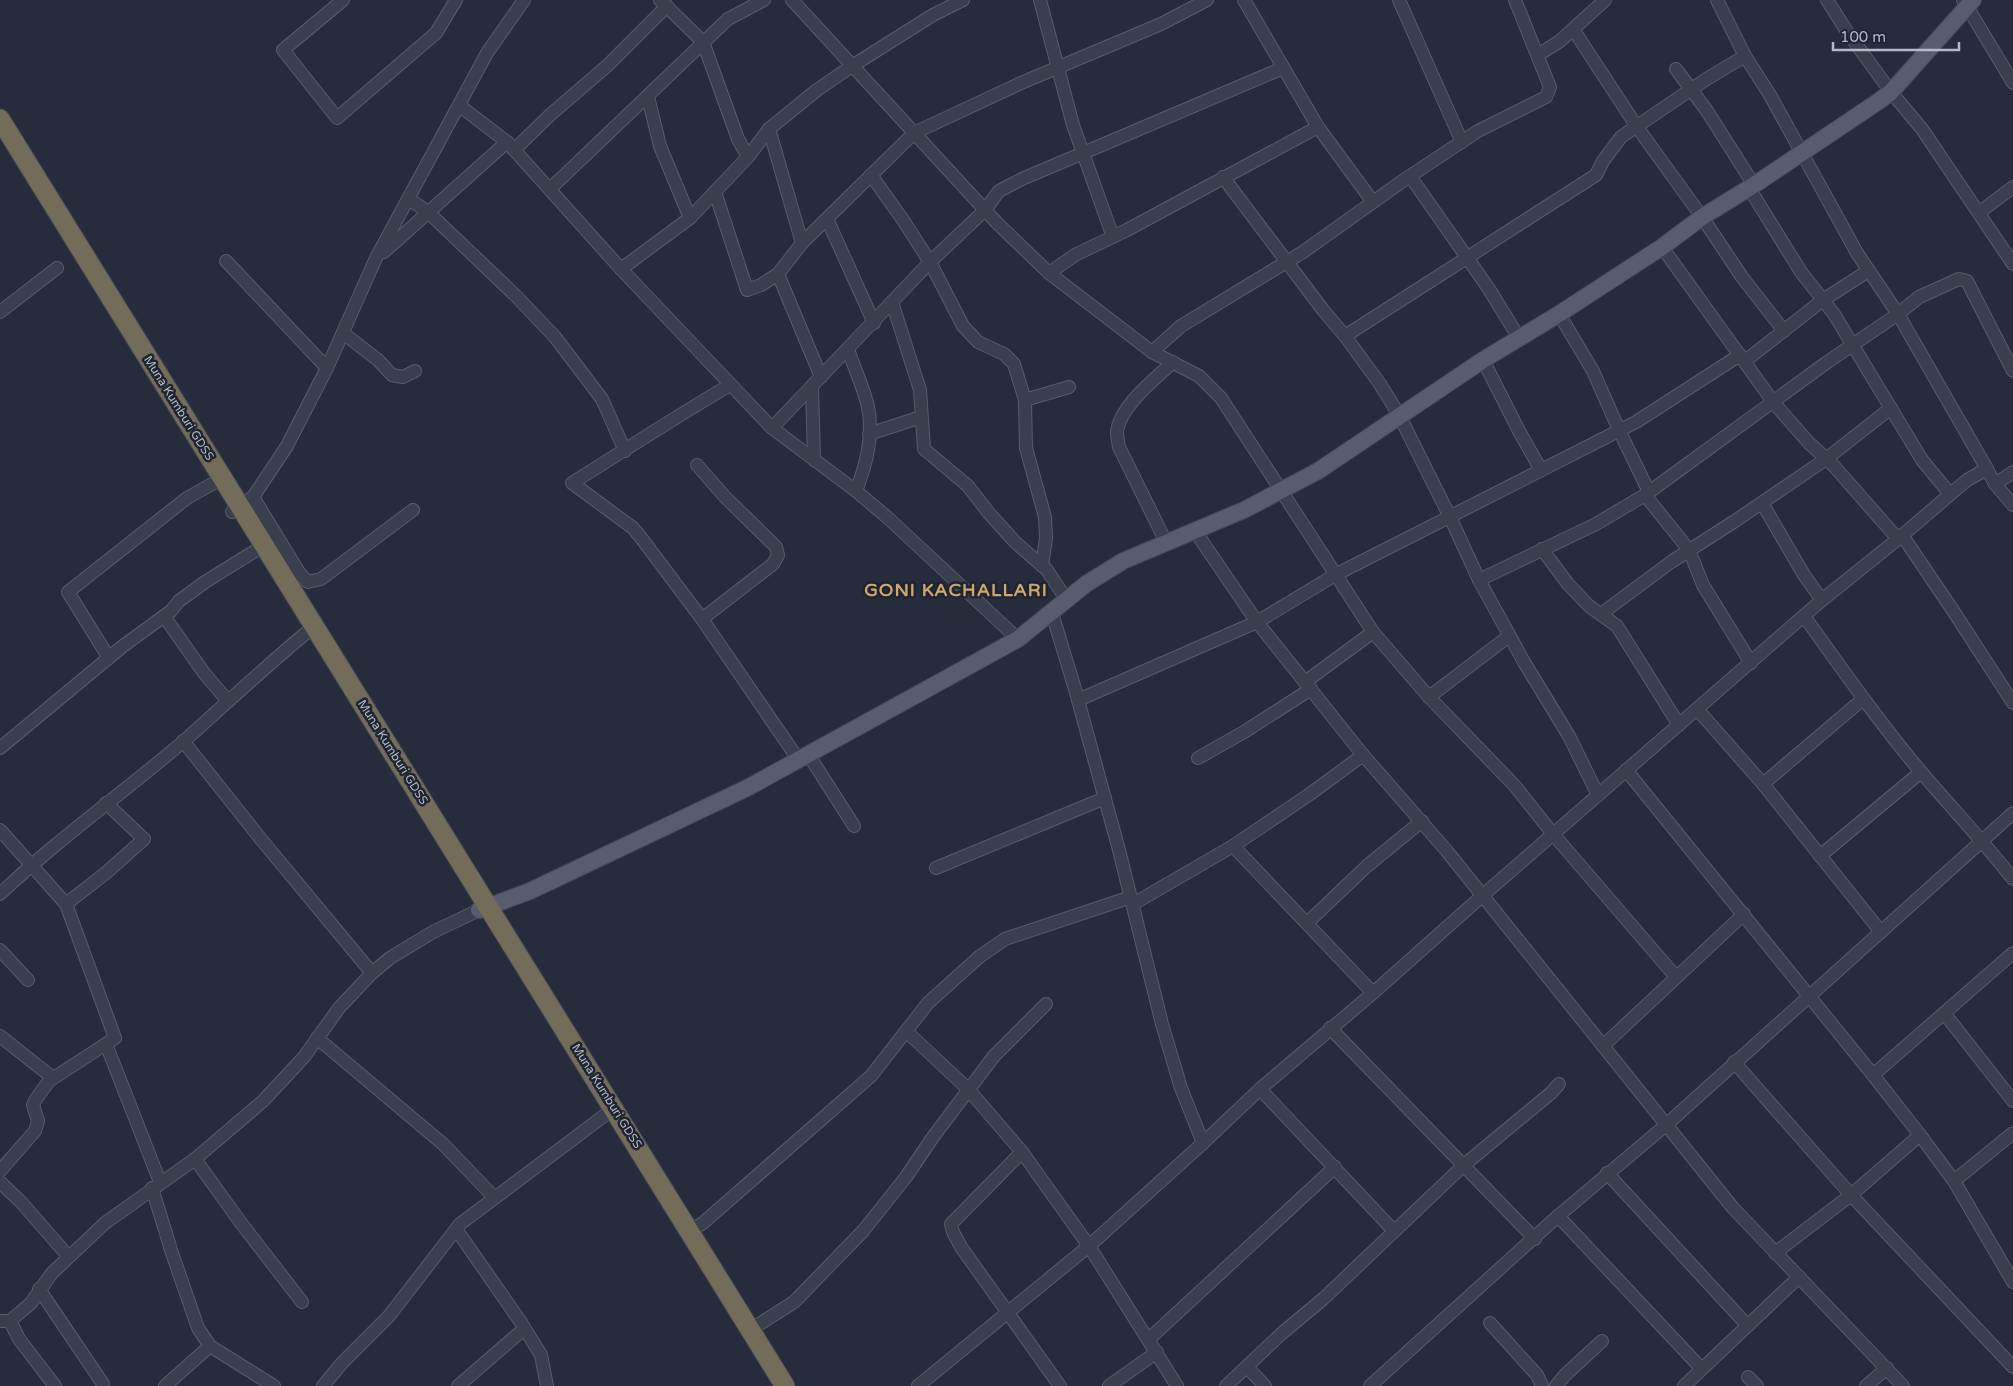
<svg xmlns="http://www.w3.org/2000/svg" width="2013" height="1386" font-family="'Varela Round',sans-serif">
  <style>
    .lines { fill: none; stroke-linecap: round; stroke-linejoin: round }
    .minor-casing { stroke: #585c6b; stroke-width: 14 }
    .major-casing { stroke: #434756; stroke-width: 18 }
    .highway-casing { stroke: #454958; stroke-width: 21 }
    .minor { stroke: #3a3f4d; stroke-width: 12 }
    .major { stroke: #585d6d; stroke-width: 16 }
    .highway { stroke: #726c58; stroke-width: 19 }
    .labels { text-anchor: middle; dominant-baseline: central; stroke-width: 5; stroke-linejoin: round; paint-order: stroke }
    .street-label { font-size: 12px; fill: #b6bac8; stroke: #1f2332 }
    .district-label { font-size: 18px; font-weight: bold; letter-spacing: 1px; fill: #cda76c; stroke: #1f2332 }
  </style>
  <rect width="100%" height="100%" fill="#262c3c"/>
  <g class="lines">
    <!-- minor casing -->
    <g class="minor-casing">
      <g id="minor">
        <polyline points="343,0 283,50 337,118 436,33 456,0"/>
        <polyline points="660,0 703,42 738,139 748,157"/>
        <polyline points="792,0 997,223 1049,273 1152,352 1199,376 1221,398 1373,632 1429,697 1514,785 1553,834 1676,977"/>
        <polyline points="1040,0 1073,125 1113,237"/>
        <polyline points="1244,0 1318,127 1373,202"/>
        <polyline points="1399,0 1462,142"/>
        <polyline points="1717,0 1745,56 1770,95 1857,253 1898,314 1987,469"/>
        <polyline points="1827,0 1848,33 1891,92 1922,129 2013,264"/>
        <polyline points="1963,0 2013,83"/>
        <polyline points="1573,29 1637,127 1702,217 1742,277 1784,331"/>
        <polyline points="1538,55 1560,41 1605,0"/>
        <polyline points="1676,69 1707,111 1754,185"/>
        <polyline points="648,97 660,146 690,218"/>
        <polyline points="460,106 507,142 621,269 772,428 856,491 888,518 1018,639"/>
        <polyline points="769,129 802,243"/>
        <polyline points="514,150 550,115 608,65 667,6"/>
        <polyline points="871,175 903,220 930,262 963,326 978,342 1004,354 1014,364 1025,400 1026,448 1045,517 1046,538 1042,566"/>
        <polyline points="1410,176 1489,289 1519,338"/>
        <polyline points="1223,177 1323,310 1345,336 1380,384 1399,415 1450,517 1479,580 1524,662 1569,736 1598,795"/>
        <polyline points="1749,188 1801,272 1834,314 1922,460 1950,494"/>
        <polyline points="550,189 728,19 764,0"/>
        <polyline points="715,192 747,290 761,285 778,274 802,243 914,133 1021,83 1161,24 1207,0"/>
        <polyline points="409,199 428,212 516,296 555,337 602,399 625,451"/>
        <polyline points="1980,212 2013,187"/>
        <polyline points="827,219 874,323"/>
        <polyline points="1662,247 1774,403 1809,443 1833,465 1898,539"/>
        <polyline points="384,252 507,142"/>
        <polyline points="226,261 327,368"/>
        <polyline points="621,269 690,218 748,157 769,129 817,90 852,66 933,15 963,0"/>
        <polyline points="1049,273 1075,255 1127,230 1318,127"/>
        <polyline points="778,274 821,377"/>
        <polyline points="892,302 920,390 924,449 968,486 988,512 1015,542 1047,570 1066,599"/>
        <polyline points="0,312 57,268"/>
        <polyline points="1559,314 1593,371 1619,430 1649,492"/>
        <polyline points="343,333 378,360 392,375 403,377 415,371"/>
        <polyline points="1345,336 1596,175 1603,161 1621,137 1705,80 1745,56"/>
        <path d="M 848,349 C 854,368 864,388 868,407 C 874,436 866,465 856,491"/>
        <polyline points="1152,352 1181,326 1303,252 1404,180 1478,131 1546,97 1550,87 1515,0"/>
        <polyline points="1483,360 1519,431 1541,470"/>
        <polyline points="1745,361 1823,300 1868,271"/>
        <path d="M 730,385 C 677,416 625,450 572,483 L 633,528 L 642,539 L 702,619 L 798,759"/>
        <polyline points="812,387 814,460"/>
        <polyline points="1025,400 1069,387"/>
        <polyline points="772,428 930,262 985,210 999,191 1022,179 1283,68"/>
        <polyline points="869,434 921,417"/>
        <polyline points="697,465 726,498 770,541 776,547 778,555 773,564 702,619"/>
        <polyline points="1995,484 2013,472"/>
        <polyline points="1645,495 1689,550 1703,585 1751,663"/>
        <polyline points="253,497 300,574 308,582 321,579 413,510"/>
        <polyline points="1762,503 1804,575 1822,600"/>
        <polyline points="232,512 253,497 287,446 327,368 376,258 487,53 524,0"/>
        <polyline points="1195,531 1257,622 1363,755 1446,850 1733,1208 1903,1386"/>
        <polyline points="1902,535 1954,612 2013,703"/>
        <path d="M 1166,542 L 1119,447 C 1118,442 1117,436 1117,431 C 1121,405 1154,380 1173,362"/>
        <polyline points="1542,549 1568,584 1589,606 1617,626 1679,725"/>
        <polyline points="1479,580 1596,524 1645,495 1826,363 1898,314 1919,297 1959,279 1967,281 2013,371"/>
        <polyline points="1052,613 1075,689 1119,850 1162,1024 1181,1088 1203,1143"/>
        <polyline points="1601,614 1671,562 1735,521 1826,459 1891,408"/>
        <polyline points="164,616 204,673 227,700"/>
        <path d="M 1804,616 C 1842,669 1879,722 1921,772 C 1952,808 1984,842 2013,879"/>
        <polyline points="109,658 68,592 187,498 214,483"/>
        <polyline points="1305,682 1373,632"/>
        <polyline points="1429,697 1509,636"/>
        <polyline points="1863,699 1763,784 1881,932"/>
        <polyline points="1078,700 1257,622 1335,575 1636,422 1740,355"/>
        <polyline points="1697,709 1763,784"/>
        <polyline points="183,741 260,838 372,973"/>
        <polyline points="0,748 123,646 171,611 179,601 205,582 255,551"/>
        <polyline points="808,754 854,826"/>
        <polyline points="1198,758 1244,732 1311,689"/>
        <polyline points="1626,770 1873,1075 1920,1135 1954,1181 2013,1282"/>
        <polyline points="0,830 66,904 115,1038 49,1081 36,1099 33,1105 38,1121 35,1131 0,1171"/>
        <polyline points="1233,846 1373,993"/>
        <polyline points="1820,856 1921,772"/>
        <polyline points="936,868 1105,798"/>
        <path d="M 0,894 C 58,839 123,793 184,741 C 224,705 264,668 306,633"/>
        <polyline points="66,904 107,872 144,839 106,803"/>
        <polyline points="1133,904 1233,846 1310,794 1363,755"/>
        <polyline points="1307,923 1367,866 1422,821"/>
        <polyline points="0,950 28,980"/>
        <polyline points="1944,1013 2013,1101"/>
        <polyline points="1330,1028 1535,1239"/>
        <polyline points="906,1031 968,1089 1022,1152 1089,1246 1177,1386"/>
        <polyline points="0,1036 53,1078"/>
        <polyline points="317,1038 443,1144 494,1197"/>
        <polyline points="106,1044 160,1182"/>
        <polyline points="1603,1046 1744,914"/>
        <polyline points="1734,1062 1851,1195 2013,1367"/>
        <polyline points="1873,1075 2013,953"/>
        <polyline points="1260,1089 1394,1231"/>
        <polyline points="1022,1152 951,1224 953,1232 961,1247 1060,1386"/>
        <polyline points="195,1159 241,1223 302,1302"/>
        <polyline points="1607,1173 1747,1325"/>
        <polyline points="1954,1181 2013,1133"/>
        <polyline points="0,1182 21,1202 68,1256"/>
        <polyline points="152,1188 172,1253 198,1328 210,1346 274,1386"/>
        <polyline points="1558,1216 1701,1368"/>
        <polyline points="456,1229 520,1321 541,1355 547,1386"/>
        <polyline points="690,1231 703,1223 871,1076 928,1003 979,957 1005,939 1131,897"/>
        <polyline points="1775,1253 1851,1195 1920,1135"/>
        <polyline points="39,1289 103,1384"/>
        <polyline points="0,1321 10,1321 31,1303 52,1273 105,1223 195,1159 263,1101 304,1057 339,1008 372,973 390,958 433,932 479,910"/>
        <polyline points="10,1321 19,1339 55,1386"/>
        <polyline points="1490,1323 1537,1375 1542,1386"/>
        <polyline points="750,1330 794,1302 863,1231 906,1177 933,1137 994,1056 1046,1004"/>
        <polyline points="1149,1339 1335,1167"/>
        <polyline points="1247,1367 1265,1386"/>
        <polyline points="1748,1377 1757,1386"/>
        <polyline points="165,1386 210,1346"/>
        <polyline points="323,1386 342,1363 389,1316 460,1224 605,1115"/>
        <polyline points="458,1386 524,1329"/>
        <polyline points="918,1386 1089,1246 1203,1143 1260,1089 1373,993 1482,896 1822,600 1898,539 1967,480 1987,469 1995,484 2013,505"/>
        <polyline points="1109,1386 1157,1352"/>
        <polyline points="1226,1386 1281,1334 1323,1299 1464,1165 1551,1093 1559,1084"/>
        <polyline points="1370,1386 1558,1216 1666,1125 2013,813"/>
        <polyline points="1556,1386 1565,1375 1602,1341"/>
        <polyline points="1684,1386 1799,1277"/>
        <polyline points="1866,1386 1887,1368"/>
      </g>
    </g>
    <!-- major casing -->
    <g class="major-casing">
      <polyline id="major" points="479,910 530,891 747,788 1018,639 1086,584 1123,561 1244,510 1318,471 1483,360 1559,314 1662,247 1702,217 1754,185 1879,101 1891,92 1973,0"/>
    </g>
    <!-- highway casing -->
    <g class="highway-casing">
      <polyline id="highway" points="0,119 785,1386"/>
    </g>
    <!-- minor -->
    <use href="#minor" class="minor"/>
    <!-- major -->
    <use href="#major" class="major"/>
    <!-- highway -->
    <use href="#highway" class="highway"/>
  </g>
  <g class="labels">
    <!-- street labels -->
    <g class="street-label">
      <text transform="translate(179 408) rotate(58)">Muna Kumburi GDSS</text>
      <text transform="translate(393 752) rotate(58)">Muna Kumburi GDSS</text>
      <text transform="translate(607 1096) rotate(58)">Muna Kumburi GDSS</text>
    </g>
    <!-- district labels -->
    <g class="district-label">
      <text x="956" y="590">GONI KACHALLARI</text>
    </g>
  </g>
  <!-- scale -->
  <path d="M1833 42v8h126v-8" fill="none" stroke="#b6bac8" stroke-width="2.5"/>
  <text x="1840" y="42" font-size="15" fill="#b6bac8" stroke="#1f2332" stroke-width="4" paint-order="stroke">100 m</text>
</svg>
